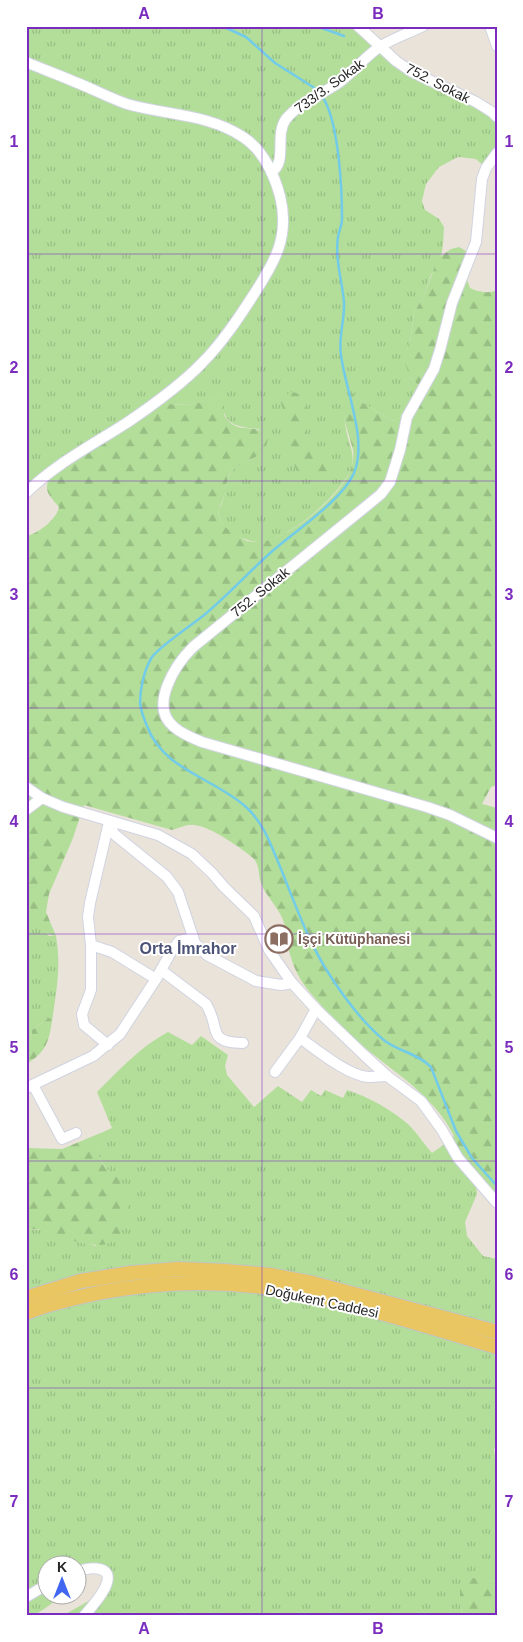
<svg xmlns="http://www.w3.org/2000/svg" width="523" height="1642" font-family="Helvetica,sans-serif">
  <style>
    .grass { fill: url(#grass-tufts) }
    .forest { fill: url(#forest-firs) }
    .lines { fill: none; stroke-linecap: round; stroke-linejoin: round }
    .stream { stroke: #72cbe8; stroke-width: 2.5 }
    .minor-casing { stroke: #d0d3e1; stroke-width: 12 }
    .major-casing { stroke: #c3c3c3; stroke-width: 16 }
    .minor { stroke: #fff; stroke-width: 10 }
    .major { stroke: #e9c661; stroke-width: 14 }
    .grid { fill: none; stroke: #7b2cbf; stroke-width: 1; stroke-opacity: 0.55 }
    .labels { text-anchor: middle; dominant-baseline: central; stroke-width: 4; stroke-linejoin: round; paint-order: stroke }
    .street-label { font-size: 14px; fill: #282828; stroke: #fff }
    .education-label { font-size: 14px; font-weight: bold; fill: #785e54; stroke: #fff; text-anchor: start }
    .quarter-label { font-size: 16px; font-weight: bold; fill: #4b5476; stroke: #fff }
    .neatline { fill: none; stroke: #7b2cbf; stroke-width: 2 }
    .grid-label { font-size: 16px; text-anchor: middle; font-weight: bold; fill: #7b2cbf }
  </style>
  <defs>
    <pattern id="grass-tufts" width="24" height="20" patternUnits="userSpaceOnUse" patternTransform="scale(1.25)"><rect width="24" height="20" fill="#b2de99"/><path d="M3 7l-1-3M5 7V3M7 7l1-3M15 17l-1-3M17 17v-4M19 17l1-3" fill="none" stroke="#99be84"/></pattern>
    <pattern id="forest-firs" width="22" height="20" patternUnits="userSpaceOnUse" patternTransform="scale(1.25)"><rect width="22" height="20" fill="#b2de99"/><path d="M5 1l3.5 6h-7zM16 11l3.5 6h-7z" fill="#99be84"/></pattern>
  </defs>
  <rect width="100%" height="100%" fill="#eae3da"/>
  <!-- grass -->
  <g class="grass">
    <path d="M 26,26 L 358,26 L 396,61 L 497,117 L 497,153 L 486,168 L 476,159 L 458,157 L 439,167 L 426,184 L 422,201 L 425,210 L 439,219 L 444,227 L 443,245 L 441,257 L 431,275 L 425,293 L 414,313 L 410,342 L 406,351 L 411,378 L 418,385 C 417,399 406,416 393,421 L 363,403 L 358,397 L 345,402 C 345,411 344,420 346,429 C 348,443 356,454 351,469 C 340,495 288,541 259,542 C 249,542 235,536 228,530 C 223,525 217,517 219,510 C 219,509 222,504 222,503 C 226,493 225,480 232,471 C 243,459 261,460 267,444 L 259,429 C 230,426 227,425 218,397 C 197,406 177,406 155,402 L 33,486 L 26,483 L 26,72 L 36,67 L 26,62 Z"/>
    <path d="M 26,898 L 35,917 L 49,936 L 56,936 C 61,966 57,986 53,1015 L 32,1030 L 29,1051 L 26,1055 Z"/>
    <path d="M 168,1032 L 192,1045 L 201,1036 L 228,1055 L 225,1066 L 227,1075 L 254,1107 L 278,1086 L 302,1102 L 311,1090 L 321,1096 L 325,1090 L 343,1098 L 347,1090 C 369,1097 392,1110 409,1125 C 417,1133 424,1144 432,1153 L 449,1141 L 475,1178 L 477,1194 L 465,1222 L 467,1236 L 483,1256 L 497,1259 L 497,1439 L 494,1450 L 497,1467 L 497,1582 L 485,1579 L 460,1606 L 464,1616 L 62,1616 L 101,1594 L 105,1571 L 78,1571 L 78,1564 L 48,1564 L 48,1594 L 61,1595 C 53,1603 38,1616 26,1616 L 26,1313 L 83,1296 L 225,1285 L 178,1269 L 26,1298 L 26,1229 L 44,1230 L 96,1246 L 121,1182 C 110,1171 94,1160 98,1143 C 99,1139 101,1135 103,1132 L 112,1128 L 97,1092 C 119,1070 140,1047 168,1032 Z"/>
  </g>
  <!-- forest -->
  <g class="forest">
    <path d="M 459,247 L 466,251 L 462,266 L 470,288 C 478,292 488,294 497,290 L 497,785 L 491,787 L 482,804 L 497,808 L 497,1019 L 495,1023 L 497,1032 L 497,1203 L 449,1141 L 454,1136 C 435,1098 401,1077 369,1051 C 350,1035 320,1006 305,986 C 295,972 290,958 287,941 C 286,936 287,930 285,926 C 281,909 265,896 261,883 C 258,875 260,864 253,858 C 241,848 210,826 194,825 C 186,824 180,828 172,830 L 84,805 L 73,838 L 49,894 L 46,912 L 56,936 C 38,935 33,912 26,898 L 26,536 C 38,534 57,519 59,507 C 45,491 43,489 54,470 L 156,402 C 178,406 196,406 218,397 L 224,401 L 224,415 C 226,418 229,422 232,424 C 245,433 258,422 268,439 L 265,451 C 255,459 241,462 232,471 C 226,477 227,487 224,496 C 223,500 220,505 219,510 C 216,519 227,530 234,533 C 239,535 243,540 247,541 C 267,546 291,531 306,520 C 323,507 343,489 351,469 C 353,464 354,455 353,450 C 350,436 335,403 352,393 L 358,397 L 363,403 L 393,421 C 406,416 417,399 418,385 L 411,378 L 405,364 L 406,351 L 410,342 L 414,313 L 425,293 L 438,258 L 451,249 Z"/>
    <path d="M 291,392 L 300,394 L 306,403 L 308,410 L 307,434 L 308,443 C 314,451 326,453 330,462 L 337,465 L 338,469 L 335,473 L 315,471 L 304,475 L 297,471 L 288,452 L 277,444 L 276,438 L 286,433 C 288,420 284,412 280,400 Z"/>
    <path d="M 53,1015 C 49,1038 49,1051 26,1064 C 26,1053 31,1042 32,1030 Z"/>
    <path d="M 103,1132 C 98,1143 95,1149 101,1161 C 105,1170 117,1174 122,1183 C 133,1204 128,1247 97,1245 C 79,1245 62,1235 45,1231 C 39,1229 32,1229 26,1229 L 26,1148 L 62,1149 Z"/>
    <polygon points="471,1578 485,1579 497,1582 497,1616 464,1616 460,1606 460,1583"/>
  </g>
  <g class="lines">
    <!-- stream -->
    <g class="stream">
      <polyline points="222,26 246,37 275,63 313,87 319,92"/>
      <polyline points="316,26 344,36"/>
      <path d="M 322,96 C 339,121 342,189 342,219 C 342,226 339,230 338,237 C 337,244 337,253 338,261 C 339,274 343,288 344,302 C 345,320 338,337 341,355 C 345,389 368,440 354,473 C 342,501 292,533 268,555 C 246,575 226,597 203,616 C 191,625 159,647 152,657 C 144,670 140,689 140,703 C 141,711 144,719 147,726 C 163,770 214,778 246,807 C 264,823 272,848 281,869 C 295,904 310,946 331,977 C 346,1000 364,1024 385,1041 C 400,1052 417,1053 431,1067 L 456,1131 L 472,1158 L 497,1186"/>
    </g>
    <!-- minor casing -->
    <g class="minor-casing">
      <g id="minor">
        <polyline points="358,26 396,61 412,72 476,102 492,112 497,117"/>
        <polyline points="490,26 497,46"/>
        <path d="M 26,62 C 42,69 59,75 75,82 C 93,89 110,98 127,104 C 165,115 209,114 243,137 C 263,150 274,174 280,196 C 290,236 275,262 254,294 C 238,319 222,343 202,363 C 180,386 153,405 128,422 C 94,444 55,464 26,493"/>
        <path d="M 497,153 L 486,168 L 482,179 L 476,242 L 452,303 L 440,350 L 434,369 L 407,417 L 400,450 L 390,482 L 381,494 L 364,508 L 193,647 C 176,664 148,706 174,727 C 182,734 192,738 202,742 L 427,807 L 450,815 L 497,838"/>
        <path d="M 271,172 C 288,163 274,135 286,119 C 299,103 320,95 337,84 C 353,73 365,56 381,46 C 394,38 409,33 423,26"/>
        <polyline points="26,787 42,798 63,807 158,835 192,854 212,873 224,887 254,916 269,950 292,983 316,1009 364,1055 387,1076 421,1101 442,1130 458,1158 497,1203"/>
        <polyline points="26,810 42,798"/>
        <polyline points="109,821 114,834 167,877 178,892 195,943 207,955 256,981 281,985 292,983"/>
        <polyline points="91,945 112,952 156,979"/>
        <path d="M 161,970 L 206,1004 C 221,1028 206,1043 243,1043"/>
        <path d="M 300,1038 C 317,1050 347,1075 368,1077 C 374,1077 381,1076 387,1076"/>
        <polyline points="108,1045 84,1025 82,1014 91,990 91,945 88,917 90,903 109,822"/>
        <polyline points="275,1072 300,1038 316,1009"/>
        <polyline points="33,1085 62,1139 76,1133"/>
        <polyline points="26,1088 93,1056 120,1034 156,979 171,952 179,941 193,938"/>
        <path d="M 78,1571 C 98,1565 118,1568 102,1593 C 97,1601 90,1609 84,1616"/>
        <polyline points="26,1597 48,1584"/>
      </g>
    </g>
    <!-- major casing -->
    <g class="major-casing">
      <g id="major">
        <polyline points="26,1298 81,1281 131,1273 178,1269 225,1271 270,1275 312,1283 497,1332"/>
        <path d="M 26,1313 C 50,1303 78,1297 103,1292 C 157,1282 214,1280 269,1288 C 347,1300 422,1325 497,1347"/>
      </g>
    </g>
    <!-- minor -->
    <use href="#minor" class="minor"/>
    <!-- major -->
    <use href="#major" class="major"/>
  </g>
  <!-- grid -->
  <path class="grid" d="M 262,26 L 262,1616M 26,254 L 497,254M 26,481 L 497,481M 26,708 L 497,708M 26,934 L 497,934M 26,1161 L 497,1161M 26,1388 L 497,1388"/>
  <!-- icons -->
  <defs>
    <g id="library-ring" transform="scale(1.4375)"><circle r="9.5" fill="#fff" stroke="#8d6e63" stroke-width="1.5"/><path d="M-6-4Q-3-5.5-.7-3.5V5Q-3 3-6 4ZM6-4Q3-5.5 .7-3.5V5Q3 3 6 4Z" fill="#8d6e63"/></g>
  </defs>
  <g fill-rule="evenodd">
    <use href="#library-ring" x="279" y="939"/>
  </g>
  <g class="labels">
    <!-- street labels -->
    <g class="street-label">
      <text transform="translate(438 83) rotate(27)">752. Sokak</text>
      <text transform="translate(329 86) rotate(-36)">733/3. Sokak</text>
      <text transform="translate(260 592) rotate(-39)">752. Sokak</text>
      <text transform="translate(322 1301) rotate(12)">Doğukent Caddesi</text>
    </g>
    <!-- education labels -->
    <g class="education-label">
      <text x="298" y="939">İşçi Kütüphanesi</text>
    </g>
    <!-- quarter labels -->
    <g class="quarter-label">
      <text x="188" y="948">Orta İmrahor</text>
    </g>
  </g>
  <!-- border -->
  <rect width="523" height="1642" fill="none" stroke="#ffffff" stroke-width="55"/>
  <!-- north arrow -->
  <g transform="translate(62 1580)"><circle r="24" fill="#ffffff" stroke="#a9a9a9"/>
  <path d="M0-4L9 19L0 12L-9 19Z" fill="#4166f0"/>
  <text y="-8" font-size="14" font-weight="bold" text-anchor="middle" fill="#282828">K</text>
  </g>
  <rect x="28" y="28" width="468" height="1586" class="neatline"/>
  <g class="grid-label">
    <text x="144" y="19">A</text>
    <text x="378" y="19">B</text>
    <text x="14" y="147">1</text>
    <text x="509" y="147">1</text>
    <text x="14" y="373">2</text>
    <text x="509" y="373">2</text>
    <text x="14" y="600">3</text>
    <text x="509" y="600">3</text>
    <text x="14" y="827">4</text>
    <text x="509" y="827">4</text>
    <text x="14" y="1053">5</text>
    <text x="509" y="1053">5</text>
    <text x="14" y="1280">6</text>
    <text x="509" y="1280">6</text>
    <text x="14" y="1507">7</text>
    <text x="509" y="1507">7</text>
    <text x="144" y="1634">A</text>
    <text x="378" y="1634">B</text>
  </g>
</svg>
